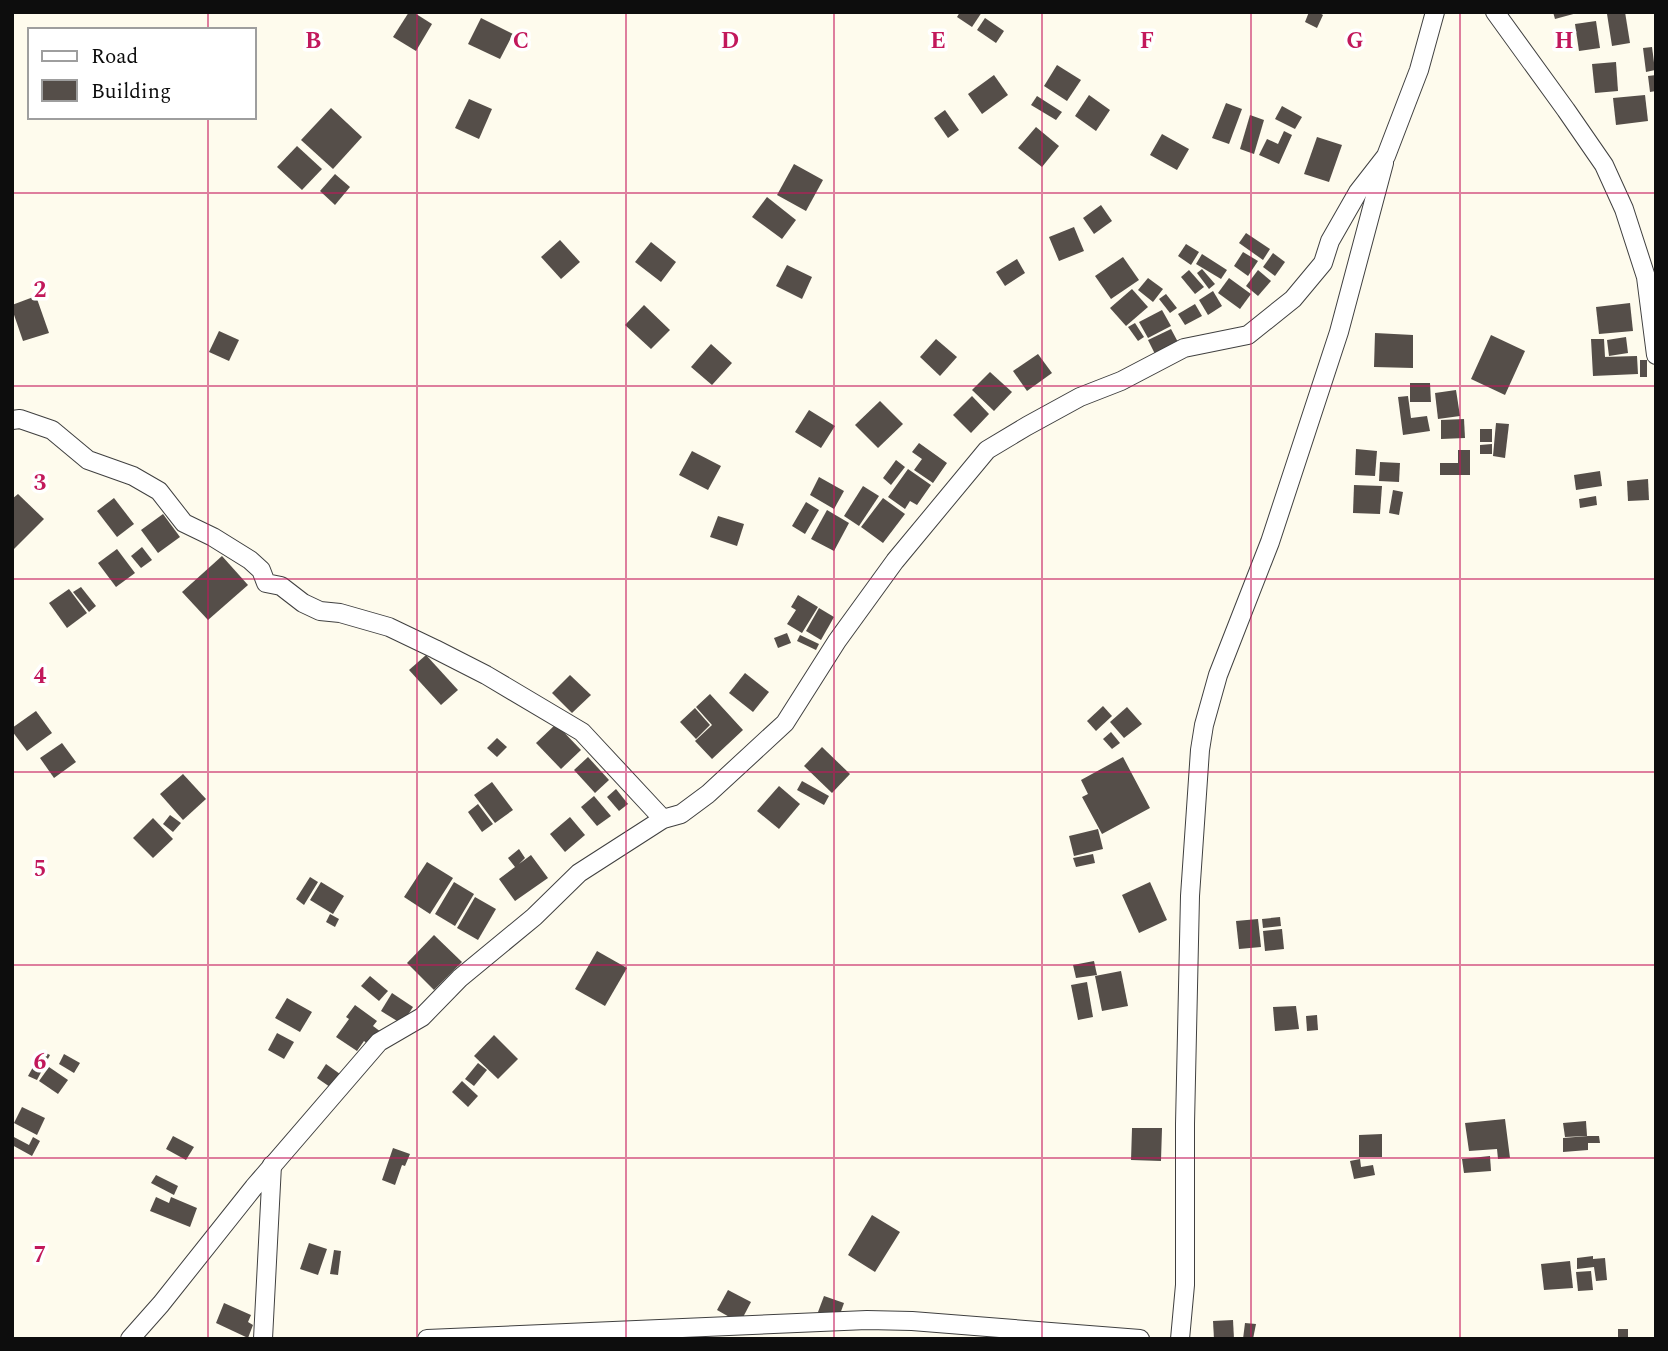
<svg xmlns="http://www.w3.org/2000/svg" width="1668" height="1351" font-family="Spectral,serif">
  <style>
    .building { fill: #554e49 }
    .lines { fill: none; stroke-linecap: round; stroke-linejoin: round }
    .minor-casing { stroke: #404040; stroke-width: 20 }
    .minor { stroke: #fff; stroke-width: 18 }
    .grid { fill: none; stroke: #c2185b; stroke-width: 2; stroke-opacity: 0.55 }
    .grid-label { font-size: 23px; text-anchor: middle; font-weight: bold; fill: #c2185b; stroke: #fff; stroke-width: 7; stroke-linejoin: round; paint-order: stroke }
  </style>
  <rect width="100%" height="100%" fill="#fefbed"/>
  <!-- building -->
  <g class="building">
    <polygon points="409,12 413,12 432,24 416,51 393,37"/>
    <polygon points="960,12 982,12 972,27 957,17"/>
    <polygon points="1309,12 1318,12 1323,15 1317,28 1305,22"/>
    <polygon points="1553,12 1577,12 1577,13 1555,19"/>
    <polygon points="1625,12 1630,43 1612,46 1607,14"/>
    <polygon points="481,18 513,34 500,59 468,44"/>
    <polygon points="985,18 1004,31 996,43 977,30"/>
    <polygon points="1596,21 1600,48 1579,51 1575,24"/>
    <polygon points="1652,47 1655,70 1646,72 1643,48"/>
    <polygon points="1616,62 1618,91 1595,93 1592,64"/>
    <polygon points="1057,65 1081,80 1067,101 1044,86"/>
    <polygon points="994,75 1008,95 982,114 968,94"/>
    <polygon points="1656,75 1656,91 1650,92 1648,76"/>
    <polygon points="1089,95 1110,110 1096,131 1075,116"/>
    <polygon points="1645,95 1648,121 1616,125 1613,98"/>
    <polygon points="1037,96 1062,112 1056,120 1031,105"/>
    <polygon points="469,99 492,109 479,139 455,128"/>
    <polygon points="1226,103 1242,109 1229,144 1212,138"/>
    <polygon points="1282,106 1302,117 1295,129 1275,119"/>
    <polygon points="331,108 362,137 333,169 301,140"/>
    <polygon points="945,110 959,130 948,138 934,118"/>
    <polygon points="1250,115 1264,120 1254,154 1240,149"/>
    <polygon points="1036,127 1059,146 1042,167 1018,148"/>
    <polygon points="1284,131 1292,135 1279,164 1259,155 1267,139 1278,144"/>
    <polygon points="1162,134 1189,149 1177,170 1150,155"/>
    <polygon points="1317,137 1342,145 1329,182 1304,174"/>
    <polygon points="297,146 322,169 302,190 277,167"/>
    <polygon points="794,164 823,180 806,211 777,195"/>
    <polygon points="335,174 350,187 335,205 320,191"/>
    <polygon points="767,197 796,220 782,239 752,217"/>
    <polygon points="1101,205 1112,221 1094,234 1083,218"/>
    <polygon points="1074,227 1084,251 1059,261 1049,237"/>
    <polygon points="1246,233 1270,249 1263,260 1239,243"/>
    <polygon points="560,240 580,262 561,279 541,257"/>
    <polygon points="651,242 676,262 661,282 635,262"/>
    <polygon points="1186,244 1199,252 1191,265 1178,256"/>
    <polygon points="1243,252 1258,261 1248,276 1234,266"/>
    <polygon points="1273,253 1285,262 1275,276 1263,267"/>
    <polygon points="1202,254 1227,270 1221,279 1196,264"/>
    <polygon points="1123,257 1139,280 1111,299 1095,276"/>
    <polygon points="1017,259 1025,273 1005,286 996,272"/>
    <polygon points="787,265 812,277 802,299 776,286"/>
    <polygon points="1202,269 1215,284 1209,289 1197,273"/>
    <polygon points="1189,270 1204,287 1195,294 1181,277"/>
    <polygon points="1258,270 1271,281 1258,296 1246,286"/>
    <polygon points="1148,278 1163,289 1153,302 1138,290"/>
    <polygon points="1229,278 1251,294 1240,309 1218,293"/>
    <polygon points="1132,289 1148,307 1126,326 1110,308"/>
    <polygon points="1213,291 1222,306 1208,315 1199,300"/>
    <polygon points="1166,294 1177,308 1170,313 1159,299"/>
    <polygon points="36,296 49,333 23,341 12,309 12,305"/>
    <polygon points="1630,303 1633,331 1599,334 1596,307"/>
    <polygon points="1195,304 1202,316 1185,325 1178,314"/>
    <polygon points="644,305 670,330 651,349 625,325"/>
    <polygon points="1162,310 1171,326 1148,338 1139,322"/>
    <polygon points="1135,323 1144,337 1138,341 1128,327"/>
    <polygon points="1171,329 1179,344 1156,356 1148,340"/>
    <polygon points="219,331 239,340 229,361 209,352"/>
    <polygon points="1375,333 1413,335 1413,368 1374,367"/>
    <polygon points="1491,335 1525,351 1505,395 1471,379"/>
    <polygon points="1626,337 1628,353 1609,356 1607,340"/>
    <polygon points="936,339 957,357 940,376 920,357"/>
    <polygon points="1591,339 1604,339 1605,357 1603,357 1637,356 1638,374 1593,376"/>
    <polygon points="711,344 732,363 712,385 691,367"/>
    <polygon points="1038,354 1052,373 1027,391 1013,371"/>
    <rect x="1640" y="360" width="7" height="17"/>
    <polygon points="990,372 1012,392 994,411 972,390"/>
    <polygon points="1410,383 1430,383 1431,402 1410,402"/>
    <polygon points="1456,390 1460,416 1438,419 1435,393"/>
    <polygon points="972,396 989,414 971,433 953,415"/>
    <polygon points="1408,396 1411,418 1427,416 1430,431 1403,435 1398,397"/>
    <polygon points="880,401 903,424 878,448 855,425"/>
    <polygon points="809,410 835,426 821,448 795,432"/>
    <polygon points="1464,419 1465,438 1441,439 1441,420"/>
    <polygon points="1496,423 1509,424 1505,458 1493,456"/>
    <rect x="1480" y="429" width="12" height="13"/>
    <polygon points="919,443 947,463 933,483 914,470 922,459 912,452"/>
    <polygon points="1492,444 1492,454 1480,454 1480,445"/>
    <polygon points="1356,449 1377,451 1375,476 1355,475"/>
    <polygon points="1458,450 1470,450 1470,475 1440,475 1440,463 1458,463"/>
    <polygon points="692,451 721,466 708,490 679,475"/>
    <polygon points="896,460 905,467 891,485 883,478"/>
    <polygon points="1380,462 1400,463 1399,482 1379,481"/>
    <polygon points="908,469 931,485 917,505 910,501 905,509 888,497"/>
    <polygon points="1600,471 1602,486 1576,490 1574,475"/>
    <polygon points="819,477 844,491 834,509 810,495"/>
    <polygon points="1648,479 1649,500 1628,501 1627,481"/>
    <polygon points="1354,485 1382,486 1380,514 1353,513"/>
    <polygon points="863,486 879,496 859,526 844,516"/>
    <polygon points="1393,490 1403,492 1399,515 1389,513"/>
    <polygon points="18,494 44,519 12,551 12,499"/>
    <polygon points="1596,496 1597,505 1580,508 1579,499"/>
    <polygon points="114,498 134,524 117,537 97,511"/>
    <polygon points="883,498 905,514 883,543 861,527"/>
    <polygon points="806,502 819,510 805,534 792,526"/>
    <polygon points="827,510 849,523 834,551 811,539"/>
    <polygon points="163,514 180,537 158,553 141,530"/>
    <polygon points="718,516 744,524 737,546 710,537"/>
    <polygon points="142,547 152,560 141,568 131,556"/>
    <polygon points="117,549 135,573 116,587 98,563"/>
    <polygon points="222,556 248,585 208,620 182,592"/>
    <polygon points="81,587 96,606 89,612 73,592"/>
    <polygon points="69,589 87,613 67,628 49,603"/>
    <polygon points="798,595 818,607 802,633 787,624 796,610 791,607"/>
    <polygon points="819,608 834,617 821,640 806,631"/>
    <polygon points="787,633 791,643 778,648 774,638"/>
    <polygon points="800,635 819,644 816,650 797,641"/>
    <polygon points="426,655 458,690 441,705 409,670"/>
    <polygon points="745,673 769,692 753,712 729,693"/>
    <polygon points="570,675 591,695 572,713 552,693"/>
    <polygon points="710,694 743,730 712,759 695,741 712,725 696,707"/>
    <polygon points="1103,706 1112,716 1096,731 1087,721"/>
    <polygon points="1127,707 1142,724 1124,738 1110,722"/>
    <polygon points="695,708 710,725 696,739 680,722"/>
    <polygon points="36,711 52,733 27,751 12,731 12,728"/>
    <polygon points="556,724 581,750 561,769 536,743"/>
    <polygon points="1111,732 1120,743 1112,749 1103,739"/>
    <polygon points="497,738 507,747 497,757 487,748"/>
    <polygon points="62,743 76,762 54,778 40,758"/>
    <polygon points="822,747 850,774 832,793 804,766"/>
    <polygon points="588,757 609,780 595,793 574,770"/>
    <polygon points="1123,757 1150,808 1102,834 1082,797 1088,794 1081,780"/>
    <polygon points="183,774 206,799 183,820 160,794"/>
    <polygon points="802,781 829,796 824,805 797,790"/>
    <polygon points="492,782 513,810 495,823 474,795"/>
    <polygon points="779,786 800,804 779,829 757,811"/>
    <polygon points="616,789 628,804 619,811 607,797"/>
    <polygon points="594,796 611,816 597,826 581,807"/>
    <polygon points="478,804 493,824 482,832 468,812"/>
    <polygon points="170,815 181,823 173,832 163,824"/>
    <polygon points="570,817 585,835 565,852 550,834"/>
    <polygon points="153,818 173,839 153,858 133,838"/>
    <polygon points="1098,829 1103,849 1074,856 1069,836"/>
    <polygon points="519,849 525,858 519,864 531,855 548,878 515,901 499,879 515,867 508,858"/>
    <polygon points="1093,854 1095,863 1076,867 1073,858"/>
    <polygon points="427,862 453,878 430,914 404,897"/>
    <polygon points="310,877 318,882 304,905 296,899"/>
    <polygon points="321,882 344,896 333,914 310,900"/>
    <polygon points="454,882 474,894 455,926 435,914"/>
    <polygon points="1150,882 1167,920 1139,933 1122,895"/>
    <polygon points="475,897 496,909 478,940 457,928"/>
    <polygon points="330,914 339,919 335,927 326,922"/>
    <polygon points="1280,917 1281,926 1263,928 1262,919"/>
    <polygon points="1258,919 1261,947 1239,949 1236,921"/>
    <polygon points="1282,929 1284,949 1265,951 1263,931"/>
    <polygon points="434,935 462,962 434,990 407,963"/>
    <polygon points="597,951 627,968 605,1006 575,989"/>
    <polygon points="1094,961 1097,975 1076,978 1073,965"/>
    <polygon points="1121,971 1128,1006 1102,1011 1095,976"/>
    <polygon points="370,976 388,991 379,1001 361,986"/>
    <polygon points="1087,982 1093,1017 1078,1020 1071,985"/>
    <polygon points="392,993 413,1007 402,1024 381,1011"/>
    <polygon points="287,998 312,1012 300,1032 275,1018"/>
    <polygon points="355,1005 377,1021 373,1026 381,1032 370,1046 364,1041 357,1051 336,1037 349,1019 346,1017"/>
    <polygon points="1296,1006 1299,1029 1275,1031 1273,1007"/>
    <polygon points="1317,1015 1318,1030 1307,1031 1306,1016"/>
    <polygon points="277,1033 294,1042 284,1059 268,1050"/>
    <polygon points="494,1035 518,1059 498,1079 474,1056"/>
    <polygon points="42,1051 50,1055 37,1080 28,1076"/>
    <polygon points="64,1054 80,1063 74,1073 59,1064"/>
    <polygon points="478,1063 487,1070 474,1086 465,1079"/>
    <polygon points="326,1064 340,1074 330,1087 317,1078"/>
    <polygon points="49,1067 68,1080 58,1094 39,1081"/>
    <polygon points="462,1081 478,1096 468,1107 452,1092"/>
    <polygon points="22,1107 45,1118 37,1135 14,1123"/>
    <polygon points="1505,1119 1510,1158 1498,1159 1497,1149 1469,1151 1465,1123"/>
    <polygon points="1586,1121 1587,1136 1565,1137 1563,1123"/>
    <polygon points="1132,1128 1162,1128 1161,1161 1131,1160"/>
    <polygon points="1382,1134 1382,1157 1359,1157 1359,1135"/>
    <polygon points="12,1136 29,1145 33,1137 40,1141 32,1156 12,1145"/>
    <polygon points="173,1136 194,1147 186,1160 166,1149"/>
    <polygon points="1588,1136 1599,1136 1600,1143 1588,1143 1588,1150 1563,1152 1563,1138"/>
    <polygon points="393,1148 410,1154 405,1166 402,1165 395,1185 382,1180"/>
    <polygon points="1490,1156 1491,1171 1464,1173 1462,1159"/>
    <polygon points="1360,1159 1361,1167 1373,1165 1375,1175 1354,1179 1350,1161"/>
    <polygon points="156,1175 178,1186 174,1195 151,1183"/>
    <polygon points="156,1197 169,1203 171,1197 197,1208 190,1227 150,1211"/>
    <polygon points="872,1215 900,1232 875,1272 848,1255"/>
    <polygon points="309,1243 327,1249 318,1275 300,1269"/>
    <polygon points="334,1250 341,1251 338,1275 330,1274"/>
    <polygon points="1593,1256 1593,1259 1605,1258 1607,1280 1596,1281 1594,1267 1577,1269 1577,1258"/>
    <polygon points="1570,1261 1573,1288 1544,1290 1541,1264"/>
    <polygon points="1591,1271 1593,1290 1578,1291 1576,1272"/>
    <polygon points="728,1290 751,1302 740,1323 717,1310"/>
    <polygon points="824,1296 844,1303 838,1320 818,1312"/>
    <polygon points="224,1303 251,1315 248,1322 253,1325 248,1338 216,1323"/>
    <polygon points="1233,1320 1234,1339 1214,1339 1213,1321"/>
    <polygon points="1245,1323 1256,1324 1253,1339 1243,1339"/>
    <rect x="1618" y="1329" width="10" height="10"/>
  </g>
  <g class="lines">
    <!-- minor casing -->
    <g class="minor-casing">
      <g id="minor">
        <polyline points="1495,12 1566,110 1604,165 1624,209 1646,277 1656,355"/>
        <polyline points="12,420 20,419 52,430 88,460 133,476 159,491 184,523 213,537 250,560 261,570 266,583 281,586 303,603 320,611 340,613 389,627 435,649 486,675 582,732 663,819"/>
        <polyline points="130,1339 161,1304 254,1187 379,1042 422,1017 460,978 534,917 579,873 663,819 681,814 708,794 785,723 837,641 895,561 987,450 1027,426 1080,397 1121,381 1184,348 1248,335 1293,299 1323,263 1330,241 1358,192 1386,156 1419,70 1435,12"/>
        <polyline points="263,1339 272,1165"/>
        <polyline points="427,1339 867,1320 912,1321 1140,1339"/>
        <polyline points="1180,1339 1185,1285 1185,1124 1190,896 1200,750 1204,725 1218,675 1270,542 1339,332 1384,163"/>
      </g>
    </g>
    <!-- minor -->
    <use href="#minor" class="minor"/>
  </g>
  <!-- grid -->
  <path class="grid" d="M 208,12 L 208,30M 417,12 L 417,1339M 626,12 L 626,1339M 834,12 L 834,1339M 1042,12 L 1042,1339M 1251,12 L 1251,1339M 1460,12 L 1460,1339M 208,117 L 208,1339M 12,193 L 1656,193M 12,386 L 1656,386M 12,579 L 1656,579M 12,772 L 1656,772M 12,965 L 1656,965M 12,1158 L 1656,1158"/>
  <g class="grid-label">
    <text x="313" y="48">B</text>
    <text x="521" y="48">C</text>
    <text x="730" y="48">D</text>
    <text x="938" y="48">E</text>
    <text x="1147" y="48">F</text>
    <text x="1355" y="48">G</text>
    <text x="1564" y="48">H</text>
    <text x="40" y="297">2</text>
    <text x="40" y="490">3</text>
    <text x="40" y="683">4</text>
    <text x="40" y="876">5</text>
    <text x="40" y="1069">6</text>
    <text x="40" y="1262">7</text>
  </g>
  <!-- border -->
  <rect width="1668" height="1351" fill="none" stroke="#0d0d0d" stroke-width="28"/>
  <!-- legend -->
  <rect x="28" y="28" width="228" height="91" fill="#ffffff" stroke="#9e9e9e" stroke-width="2"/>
  <rect x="42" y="51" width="35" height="10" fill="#ffffff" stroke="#9e9e9e" stroke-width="2"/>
  <text x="91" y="63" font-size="21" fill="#0d0d0d">Road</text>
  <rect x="42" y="80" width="35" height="21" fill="#554e49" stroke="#9e9e9e" stroke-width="2"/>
  <text x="91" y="98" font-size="21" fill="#0d0d0d">Building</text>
</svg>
